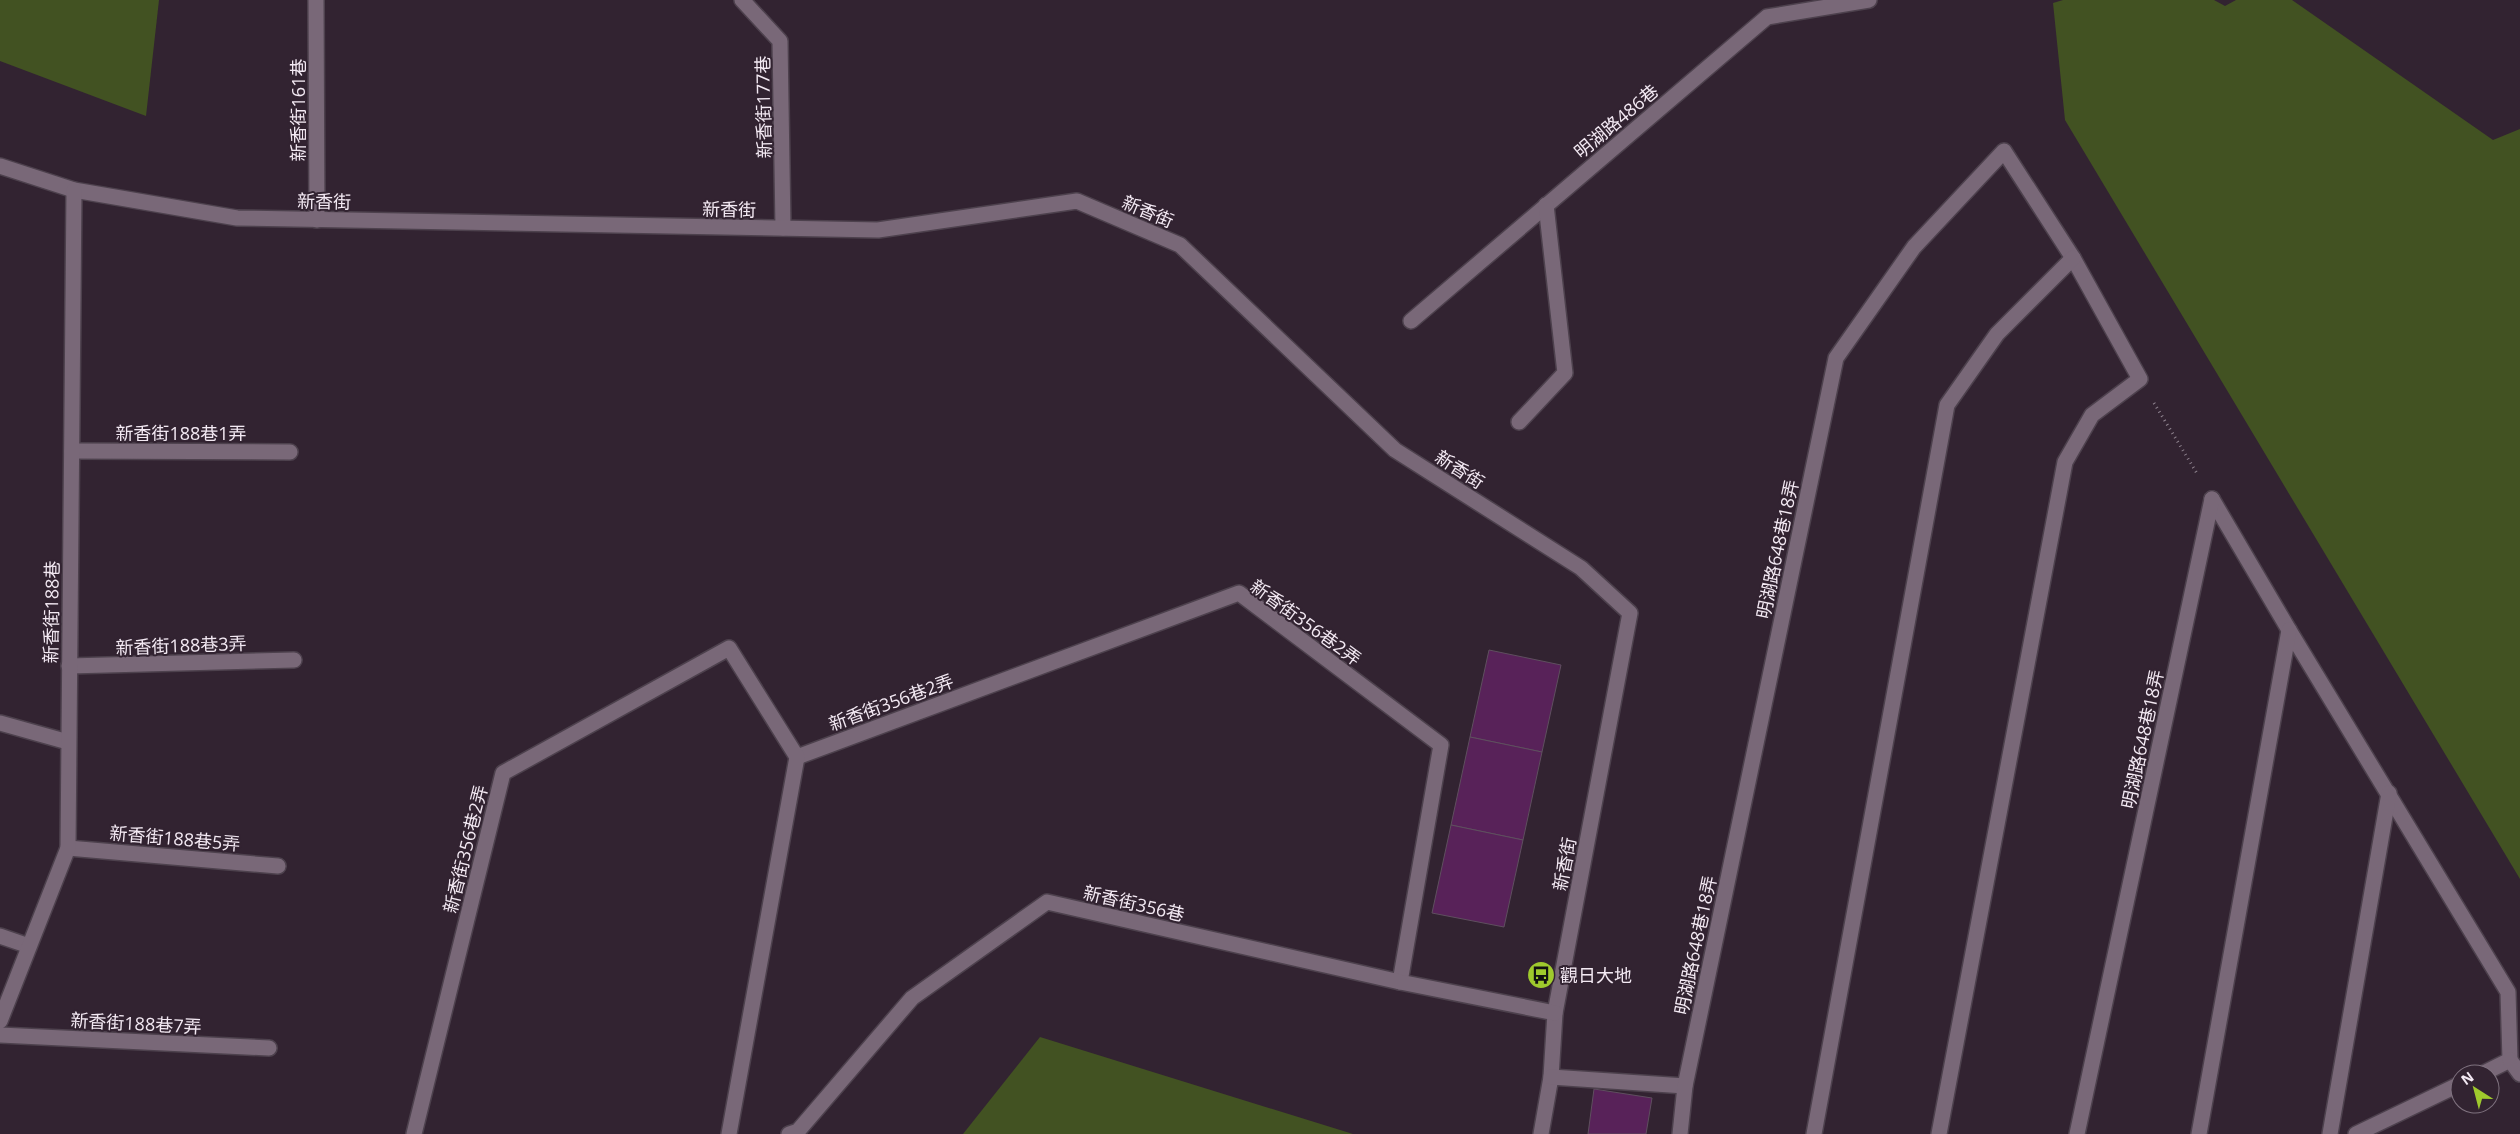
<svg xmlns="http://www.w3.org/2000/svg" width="2520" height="1134" font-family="'Open Sans','Noto Sans TC',sans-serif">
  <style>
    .green { fill: #425222 }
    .building { fill: #582259; stroke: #5f4f5f }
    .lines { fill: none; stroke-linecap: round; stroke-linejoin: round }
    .minor-casing { stroke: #4d414d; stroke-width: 18 }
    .path { stroke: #8f838f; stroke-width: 3; stroke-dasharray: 1 4; stroke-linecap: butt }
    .minor { stroke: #796878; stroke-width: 15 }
    .labels { text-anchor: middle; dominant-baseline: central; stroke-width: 4; stroke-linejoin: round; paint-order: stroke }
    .street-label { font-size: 18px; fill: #f3e9f3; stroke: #322331 }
    .poi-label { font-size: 18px; fill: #f3e9f3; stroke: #322331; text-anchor: start }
  </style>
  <rect width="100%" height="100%" fill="#322331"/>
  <!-- green -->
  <g class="green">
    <polygon points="0,0 159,0 146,116 0,61"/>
    <polygon points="2063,0 2214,0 2225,6 2236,0 2292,0 2493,140 2520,129 2520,879 2065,120 2053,3"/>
    <polygon points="1040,1037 1353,1134 963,1134"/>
  </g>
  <!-- building -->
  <g class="building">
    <polygon points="1489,650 1561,665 1542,752 1470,737"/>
    <polygon points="1470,737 1542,752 1523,840 1451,825"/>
    <polygon points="1451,825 1523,840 1504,927 1432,913"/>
    <polygon points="1594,1089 1652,1098 1646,1134 1588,1134"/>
  </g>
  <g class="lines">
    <!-- minor casing -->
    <g class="minor-casing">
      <g id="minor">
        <polyline points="316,0 317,220"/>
        <polyline points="742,0 780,41 783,228"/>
        <polyline points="0,166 74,190 237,218 878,230 1077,201 1180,245 1395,450 1581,568 1630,613 1555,1013 1551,1077 1541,1134"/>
        <polyline points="1411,321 1767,17 1869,0"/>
        <polyline points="1519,422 1565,373 1546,205"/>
        <polyline points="72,451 290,452"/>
        <polyline points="2212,499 2289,630 2508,992 2510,1060 2482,1074"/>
        <polyline points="69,666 294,660"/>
        <polyline points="0,723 68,742"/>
        <polyline points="797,757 1239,593 1441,745 1400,982"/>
        <polyline points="68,848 278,866"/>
        <polyline points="0,936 29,946"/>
        <polyline points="0,1021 68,848 74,190"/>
        <polyline points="0,1035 269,1048"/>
        <polyline points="2510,1060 2520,1074"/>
        <polyline points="1551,1077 1685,1086"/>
        <polyline points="414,1134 503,773 729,648 797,757 729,1134"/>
        <polyline points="789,1134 798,1131 912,998 1047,902 1400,982 1555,1013"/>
        <polyline points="1680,1134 1685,1086 1836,358 1914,247 2004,151 2073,258 2140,379 2092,415 2065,462 1939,1134"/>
        <polyline points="1814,1134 1947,405 1997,334 2073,258"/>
        <polyline points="2077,1134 2212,499"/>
        <polyline points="2199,1134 2289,630"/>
        <polyline points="2330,1134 2389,793"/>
        <polyline points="2356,1134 2460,1084"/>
      </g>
    </g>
    <!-- path -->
    <polyline class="path" points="2154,403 2198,475"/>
    <!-- minor -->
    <use href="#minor" class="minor"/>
  </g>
  <!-- icons -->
  <defs>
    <g id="bus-disc" transform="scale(1.4375)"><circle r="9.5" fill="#9fca2d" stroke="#322331"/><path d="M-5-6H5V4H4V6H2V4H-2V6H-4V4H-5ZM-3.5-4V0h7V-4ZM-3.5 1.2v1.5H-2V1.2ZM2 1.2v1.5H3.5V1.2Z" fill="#111"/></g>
  </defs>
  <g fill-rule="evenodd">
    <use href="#bus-disc" x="1541" y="975"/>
  </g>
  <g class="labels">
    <!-- street labels -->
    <g class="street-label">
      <text transform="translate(763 107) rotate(-91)">新香街177巷</text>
      <text transform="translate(298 110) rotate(-90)">新香街161巷</text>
      <text transform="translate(1616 121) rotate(-40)">明湖路486巷</text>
      <text transform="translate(324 201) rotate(1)">新香街</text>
      <text transform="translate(729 209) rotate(1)">新香街</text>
      <text transform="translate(1148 211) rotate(23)">新香街</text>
      <text x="181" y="433">新香街188巷1弄</text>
      <text transform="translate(1460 469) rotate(33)">新香街</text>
      <text transform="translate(1777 549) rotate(-78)">明湖路648巷18弄</text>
      <text transform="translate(51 612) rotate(-89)">新香街188巷</text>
      <text transform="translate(1306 622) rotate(36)">新香街356巷2弄</text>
      <text transform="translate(181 645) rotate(-2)">新香街188巷3弄</text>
      <text transform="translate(891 702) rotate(-20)">新香街356巷2弄</text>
      <text transform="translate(2142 739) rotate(-78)">明湖路648巷18弄</text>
      <text transform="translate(175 838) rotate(5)">新香街188巷5弄</text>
      <text transform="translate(465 849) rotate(-76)">新香街356巷2弄</text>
      <text transform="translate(1564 864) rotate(-79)">新香街</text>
      <text transform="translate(1134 903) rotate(13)">新香街356巷</text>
      <text transform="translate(1695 945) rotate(-78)">明湖路648巷18弄</text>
      <text transform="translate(136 1023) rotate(3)">新香街188巷7弄</text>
    </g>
    <!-- poi labels -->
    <g class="poi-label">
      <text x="1560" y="975">觀日大地</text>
    </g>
  </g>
  <!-- north arrow -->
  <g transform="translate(2475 1089) rotate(324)"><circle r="24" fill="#322331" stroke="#7f727f"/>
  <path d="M0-4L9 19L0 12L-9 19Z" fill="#9fca2d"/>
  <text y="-8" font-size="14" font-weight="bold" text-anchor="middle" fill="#f3e9f3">N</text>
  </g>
</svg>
